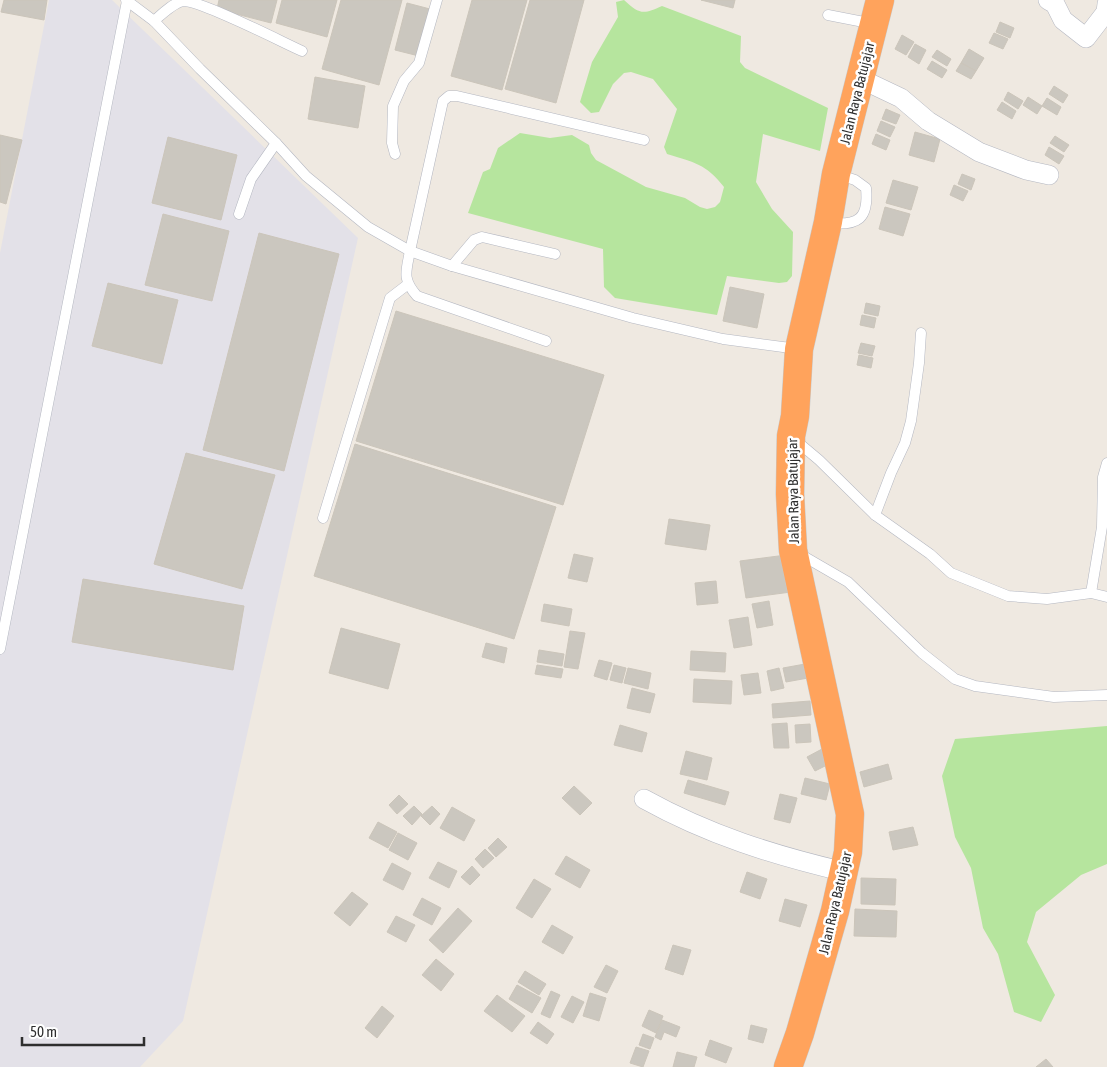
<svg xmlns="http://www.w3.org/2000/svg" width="1107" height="1067" font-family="'Asap Condensed',sans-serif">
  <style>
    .industrial { fill: #e3e1e8 }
    .green { fill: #b6e59e }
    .building { fill: #cbc7bf; stroke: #cbc5ba }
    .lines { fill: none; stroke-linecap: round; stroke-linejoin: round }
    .lane-casing { stroke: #b4b7c1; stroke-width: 11 }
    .street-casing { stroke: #b4b7c1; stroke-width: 20 }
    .highway-casing { stroke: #c9c9c9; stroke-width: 29 }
    .lane { stroke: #fff; stroke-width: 10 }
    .street { stroke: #fff; stroke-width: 19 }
    .highway { stroke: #ffa35c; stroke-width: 28 }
    .labels { text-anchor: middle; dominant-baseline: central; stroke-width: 5; stroke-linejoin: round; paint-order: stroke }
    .street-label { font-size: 14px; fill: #2e2e2e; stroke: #fff }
  </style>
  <rect width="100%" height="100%" fill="#efe9e1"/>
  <!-- industrial -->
  <polygon class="industrial" points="49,0 112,0 358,238 183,1021 140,1067 0,1067 0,253"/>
  <!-- green -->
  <g class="green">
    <path d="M 624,0 C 639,14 643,15 662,6 L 741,36 L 740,62 L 745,68 L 828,108 L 820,151 L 763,134 L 756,182 L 772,209 L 793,232 L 792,276 L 787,282 L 779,283 L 727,276 L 717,315 L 615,298 L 604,287 L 603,249 L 468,213 L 483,172 L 490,169 L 498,148 L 520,133 L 550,138 L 572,135 L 589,145 L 591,153 L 596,160 L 646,187 L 685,198 L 700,207 L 707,209 L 715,207 L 720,202 L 724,187 C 705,163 695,163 667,154 L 664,147 L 677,109 L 653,79 L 631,72 L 624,73 L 613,84 L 599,112 L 591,113 L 580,102 L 592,62 L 618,17 L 616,2 Z"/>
    <polygon points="1107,726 1107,864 1081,875 1036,912 1027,942 1055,995 1041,1022 1014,1012 998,954 983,928 971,868 955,837 942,776 955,739"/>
  </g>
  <!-- building -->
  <g class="building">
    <polygon points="4,0 47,0 44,20 1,12"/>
    <polygon points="219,0 277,0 271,23 217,9"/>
    <polygon points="282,0 337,0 327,37 276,23"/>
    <polygon points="341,0 402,0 379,85 322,69"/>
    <polygon points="472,0 527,0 502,90 451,76"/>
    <polygon points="530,0 584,0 556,103 505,89"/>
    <polygon points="701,0 735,0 733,8"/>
    <polygon points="407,3 430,9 419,56 395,50"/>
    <polygon points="1000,22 1014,28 1010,38 996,32"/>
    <polygon points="994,33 1008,39 1003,49 989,43"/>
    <polygon points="902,35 914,42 906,55 895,49"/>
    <polygon points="915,44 926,50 919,64 908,57"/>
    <polygon points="969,49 984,58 976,71 961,63"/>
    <polygon points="937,50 951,59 947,66 932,57"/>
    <polygon points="932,61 947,70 942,78 927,69"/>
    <polygon points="961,63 976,71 971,79 956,71"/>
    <polygon points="315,77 365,86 358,128 308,119"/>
    <polygon points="1054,86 1068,95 1063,103 1049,94"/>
    <polygon points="1008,92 1023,101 1018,109 1004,100"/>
    <polygon points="1028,97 1042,106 1037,114 1023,105"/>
    <polygon points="1047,98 1061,107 1057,115 1042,106"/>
    <polygon points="1002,102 1016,111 1012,119 997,110"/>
    <polygon points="886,109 900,115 896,124 882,119"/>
    <polygon points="881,121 895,127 890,137 877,131"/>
    <polygon points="915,132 940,139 934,162 909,155"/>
    <polygon points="876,134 890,140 886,150 872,144"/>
    <polygon points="0,135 22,140 6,204 0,202"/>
    <polygon points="1055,136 1069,145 1064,152 1050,143"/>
    <polygon points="168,137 237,155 221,220 152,203"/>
    <polygon points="1049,147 1064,156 1059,164 1045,155"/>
    <polygon points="962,174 975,179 971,190 958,184"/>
    <polygon points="893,180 918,187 911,210 886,203"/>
    <polygon points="954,185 968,191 963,201 950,195"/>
    <polygon points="885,207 910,214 903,236 879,229"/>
    <polygon points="163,214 229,231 212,301 145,285"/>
    <polygon points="259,233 339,254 284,471 203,450"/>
    <polygon points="108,283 178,300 162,364 92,346"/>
    <polygon points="730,287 764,294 757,328 723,321"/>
    <polygon points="866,303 880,306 878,316 864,313"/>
    <polygon points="396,311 604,375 563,505 356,441"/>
    <polygon points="862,315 876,318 874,328 860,325"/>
    <polygon points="861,343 875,346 872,356 858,353"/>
    <polygon points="859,355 873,358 871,368 857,365"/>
    <polygon points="355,444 556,507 514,639 314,576"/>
    <polygon points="186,453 275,475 242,589 154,564"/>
    <polygon points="669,519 710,525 706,550 665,544"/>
    <polygon points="574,554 593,558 587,582 568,578"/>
    <polygon points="786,555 791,592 746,598 740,561"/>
    <polygon points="83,579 244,606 233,670 72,642"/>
    <polygon points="716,581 718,603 697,605 695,583"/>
    <polygon points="769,601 773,625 757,628 752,604"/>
    <polygon points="544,604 572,609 569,626 541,621"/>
    <polygon points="748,617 752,645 734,648 729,620"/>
    <polygon points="341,628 400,644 388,689 329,673"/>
    <polygon points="570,631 585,633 578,669 564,667"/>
    <polygon points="486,643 507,648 504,663 482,657"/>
    <polygon points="539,650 564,654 562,666 537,662"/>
    <polygon points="691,651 726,653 725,672 690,670"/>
    <polygon points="599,660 612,663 607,680 594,676"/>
    <polygon points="805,664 808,678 786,682 783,668"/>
    <polygon points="537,665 563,669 561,678 535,674"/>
    <polygon points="614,665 626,668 622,683 610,680"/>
    <polygon points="628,668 651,673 648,689 624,683"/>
    <polygon points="779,668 784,688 771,691 767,671"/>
    <polygon points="758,673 761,693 744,695 741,675"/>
    <polygon points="694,679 732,681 731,704 693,702"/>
    <polygon points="632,688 655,694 650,713 627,708"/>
    <polygon points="810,701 811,715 773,718 772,704"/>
    <polygon points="787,723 789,748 774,748 772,724"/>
    <polygon points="810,724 811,742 796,743 795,725"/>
    <polygon points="620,725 647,733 642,752 614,745"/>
    <polygon points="822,749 829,764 815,771 807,757"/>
    <polygon points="686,751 712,758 707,780 680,774"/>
    <polygon points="888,764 892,779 864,787 860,772"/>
    <polygon points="805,778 830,784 826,800 801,794"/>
    <polygon points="688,780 729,792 725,805 684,793"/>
    <polygon points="574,786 592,803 580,815 562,798"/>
    <polygon points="780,794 797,798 790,823 774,819"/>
    <polygon points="399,795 408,804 397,814 389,805"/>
    <polygon points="414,806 422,814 412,825 403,816"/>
    <polygon points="432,806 440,814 430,825 421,816"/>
    <polygon points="452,807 475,820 464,841 440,828"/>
    <polygon points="378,822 397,832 388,848 369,838"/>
    <polygon points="913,827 918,845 893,850 889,832"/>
    <polygon points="398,833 417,843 408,860 389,850"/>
    <polygon points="498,838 507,847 496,857 488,848"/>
    <polygon points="485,849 494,858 483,868 475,859"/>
    <polygon points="566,856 590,870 580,888 555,874"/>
    <polygon points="438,862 457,871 449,888 429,878"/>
    <polygon points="392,863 411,873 403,890 383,880"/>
    <polygon points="472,866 480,875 470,885 461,877"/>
    <polygon points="747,872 767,879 760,899 740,892"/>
    <polygon points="861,878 896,879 895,905 861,904"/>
    <polygon points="534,879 551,889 532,918 516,908"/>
    <polygon points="352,892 368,904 350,926 334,913"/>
    <polygon points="422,898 441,908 432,925 413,915"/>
    <polygon points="785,899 807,905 800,927 779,921"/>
    <polygon points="458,908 472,921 443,953 429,940"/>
    <polygon points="855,909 897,911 896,937 854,936"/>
    <polygon points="396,916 415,925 406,942 387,932"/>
    <polygon points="552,925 573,937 563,954 542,942"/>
    <polygon points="673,945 691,950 683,975 665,969"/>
    <polygon points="436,959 454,974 441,991 422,975"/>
    <polygon points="606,965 618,971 607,993 594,987"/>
    <polygon points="525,971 546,984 539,995 518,982"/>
    <polygon points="517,985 541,998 532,1013 509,999"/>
    <polygon points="551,991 560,995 550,1018 541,1014"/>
    <polygon points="590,993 606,998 599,1021 583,1016"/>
    <polygon points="497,995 525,1016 512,1032 484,1011"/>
    <polygon points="572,996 584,1002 573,1023 561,1017"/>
    <polygon points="382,1006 394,1016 377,1038 365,1028"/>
    <polygon points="649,1010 663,1016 656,1033 642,1026"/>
    <polygon points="662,1020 680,1027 676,1037 664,1032 661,1040 655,1037"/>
    <polygon points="538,1022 554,1034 547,1044 530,1033"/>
    <polygon points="751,1025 767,1029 763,1043 748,1039"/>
    <polygon points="643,1034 654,1038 650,1049 639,1045"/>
    <polygon points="710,1040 732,1048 726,1063 705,1055"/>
    <polygon points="636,1047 649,1051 643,1067 630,1063"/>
    <polygon points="677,1052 697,1057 694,1067 673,1067"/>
    <polygon points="1046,1059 1053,1067 1036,1067"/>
  </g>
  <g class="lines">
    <!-- lane casing -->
    <g class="lane-casing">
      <g id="lane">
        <polyline points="126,0 154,21 200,69 276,143 306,176 368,227 410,251 452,266 633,318 723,339 798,349"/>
        <polyline points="828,15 874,24"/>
        <path d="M 154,21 C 162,14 173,3 183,1 C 200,0 282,42 302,51"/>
        <polyline points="395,154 392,143 393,106 404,81 419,63 437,0"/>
        <polyline points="239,214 251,179 276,143"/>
        <path d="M 829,223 C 858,226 869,219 866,188 L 855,180 L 837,174"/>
        <polyline points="452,266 474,240 482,237 555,254"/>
        <path d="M 546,341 L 417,296 C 402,279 406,272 410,251 L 443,101 L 449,96 L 457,96 L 644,140"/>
        <polyline points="794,439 819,460 875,515 930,554 951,573 1008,596 1047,599 1091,593 1107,597"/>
        <polyline points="875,515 891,473 905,443 911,421 919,363 921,333"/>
        <polyline points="323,518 390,298 407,285"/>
        <polyline points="798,553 848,582 922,653 955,679 975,686 1054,697 1107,695"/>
        <polyline points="1091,593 1102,527 1103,477 1107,463"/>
        <polyline points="0,649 127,1"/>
      </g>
    </g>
    <!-- street casing -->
    <g class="street-casing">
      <g id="street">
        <polyline points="1048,0 1055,4 1063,20 1086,38 1106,12 1107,4"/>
        <polyline points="861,79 901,98 928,121 979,152 1026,170 1049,175"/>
        <path d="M 644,799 C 709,835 773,855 845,872"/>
      </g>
    </g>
    <!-- highway casing -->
    <g class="highway-casing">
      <polyline id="highway" points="788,1067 800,1033 835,911 848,852 850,814 793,550 790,494 791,436 795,416 799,349 828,222 836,174 880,0"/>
    </g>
    <!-- lane -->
    <use href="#lane" class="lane"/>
    <!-- street -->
    <use href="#street" class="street"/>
    <!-- highway -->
    <use href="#highway" class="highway"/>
  </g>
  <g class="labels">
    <!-- street labels -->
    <g class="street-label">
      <text transform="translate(857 93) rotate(-76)">Jalan Raya Batujajar</text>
      <text transform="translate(793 491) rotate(-91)">Jalan Raya Batujajar</text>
      <text transform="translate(835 903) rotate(-77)">Jalan Raya Batujajar</text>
    </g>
  </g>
  <!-- scale -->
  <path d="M22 1037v8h122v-8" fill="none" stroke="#2e2e2e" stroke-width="2.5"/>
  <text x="30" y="1037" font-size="15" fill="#2e2e2e" stroke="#ffffff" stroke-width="4" paint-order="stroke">50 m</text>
</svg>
